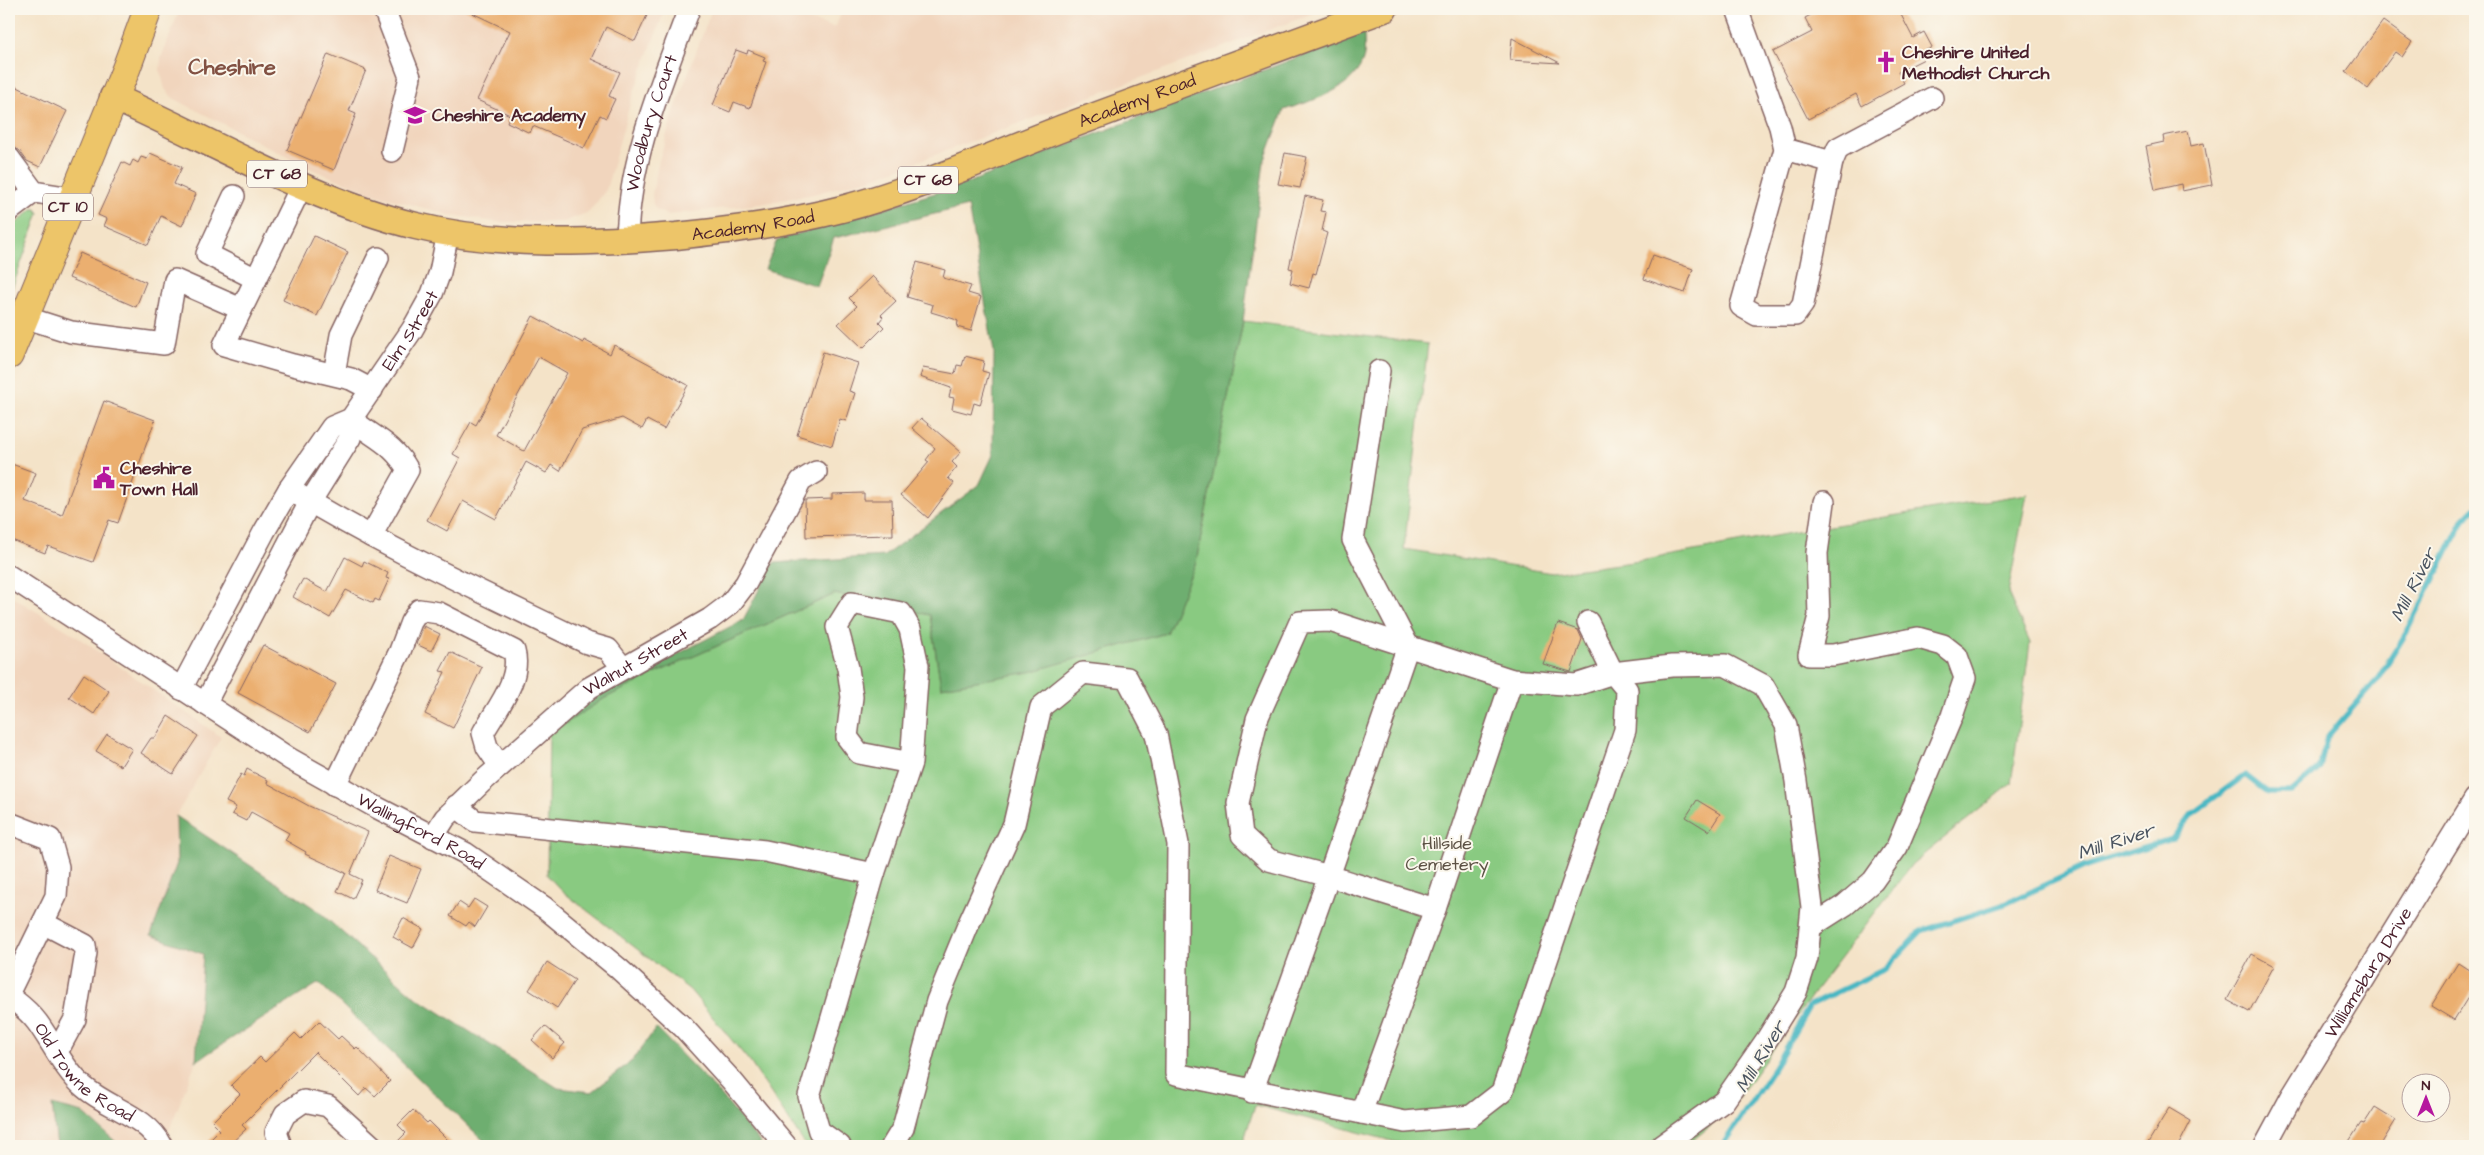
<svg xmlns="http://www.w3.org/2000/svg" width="2484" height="1155" font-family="'Architects Daughter',sans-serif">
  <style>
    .built { fill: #f1d5bd }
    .green { fill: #89ca81; stroke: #6a7456 }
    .forest { fill: #6eae6f; stroke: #5c664d }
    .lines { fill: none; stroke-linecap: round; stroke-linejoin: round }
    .stream { stroke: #49b7c3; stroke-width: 5.5 }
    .building { fill: #ebaf70; fill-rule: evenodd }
    .minor-casing { stroke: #866462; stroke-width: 24 }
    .major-casing { stroke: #866462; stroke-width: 29 }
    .highway-casing { stroke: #866462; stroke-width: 30 }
    .minor { stroke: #fff; stroke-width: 21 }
    .major { stroke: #edc569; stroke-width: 26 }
    .highway { stroke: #edc569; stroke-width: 28 }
    .labels { text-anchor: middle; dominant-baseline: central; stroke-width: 4; stroke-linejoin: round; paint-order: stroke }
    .shield { fill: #fbf7ec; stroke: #7f6065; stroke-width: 1 }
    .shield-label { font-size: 16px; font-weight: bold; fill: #4a1f2b }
    .poi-label { font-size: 18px; font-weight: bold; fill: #4a1f2b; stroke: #fbf7ec; text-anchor: start }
    .street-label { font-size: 18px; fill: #4a1f2b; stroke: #fbf7ec }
    .park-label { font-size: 18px; fill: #5d5245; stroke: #fbf7ec }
    .water-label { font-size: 19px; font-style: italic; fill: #4a5460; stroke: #fbf7ec }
    .district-label { font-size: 22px; font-weight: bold; fill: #825143; stroke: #fbf7ec }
  </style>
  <rect width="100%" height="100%" fill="#fbf7ec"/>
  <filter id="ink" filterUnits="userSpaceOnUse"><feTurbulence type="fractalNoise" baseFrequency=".02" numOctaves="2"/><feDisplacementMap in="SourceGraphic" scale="10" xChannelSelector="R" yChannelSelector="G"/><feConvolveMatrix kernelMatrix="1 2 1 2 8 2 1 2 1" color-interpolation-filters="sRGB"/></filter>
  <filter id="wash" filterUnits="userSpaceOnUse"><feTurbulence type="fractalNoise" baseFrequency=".0096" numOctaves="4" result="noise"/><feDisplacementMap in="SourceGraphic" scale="20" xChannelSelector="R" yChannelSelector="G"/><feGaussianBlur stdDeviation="1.12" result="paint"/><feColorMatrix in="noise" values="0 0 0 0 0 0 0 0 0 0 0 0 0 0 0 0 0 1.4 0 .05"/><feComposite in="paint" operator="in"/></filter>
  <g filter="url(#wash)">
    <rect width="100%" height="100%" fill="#f4e3c8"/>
    <!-- built -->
    <g class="built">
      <polygon points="180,9 665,9 631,100 606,190 589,212 563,222 497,222 451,215 376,195 309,168 173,98 165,89 160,70 161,58"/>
      <polygon points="712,9 775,9 835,28 843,9 1325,9 873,178 813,194 760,204 667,215 656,209 653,204 652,195 658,164 673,114"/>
      <polygon points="9,595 70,632 221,737 176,816 177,863 151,934 203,954 196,1061 163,1146 117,1146 116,1142 53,1105 57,1146 9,1146"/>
    </g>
    <!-- green -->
    <g class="green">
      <polygon points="32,209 36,209 39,213 9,297 9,230"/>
      <polygon points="1243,321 1428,344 1404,549 1552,573 1640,561 1818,528 2027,494 2008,593 2030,643 2011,784 1912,864 1813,994 1727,1113 1685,1146 1411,1146 1255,1105 1242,1146 806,1146 750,1062 690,990 562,891 547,875 549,734 605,698 665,669 835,594 930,615 941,687 1030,671 1166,633 1196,562"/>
    </g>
    <!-- forest -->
    <g class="forest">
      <path d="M 1364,32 C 1364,40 1365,49 1364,56 C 1357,89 1311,101 1284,110 L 1264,162 L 1243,321 L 1196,562 L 1166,633 L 1030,672 L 941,687 L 930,615 L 835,594 L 665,669 L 605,698 L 549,734 L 599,695 L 743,620 L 773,563 L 884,556 L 979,485 L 993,455 L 994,352 L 968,206 L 834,238 L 817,286 L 765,269 L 777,240 L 962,185 Z"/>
      <polygon points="176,816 317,910 414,996 558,1088 592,1092 633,1060 656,1028 719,1093 763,1146 497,1146 484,1141 319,983 196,1061 203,954 151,935 177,863"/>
      <polygon points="52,1105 83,1113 116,1142 117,1146 57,1146"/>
    </g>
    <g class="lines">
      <!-- stream -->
      <polyline class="stream" points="1722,1146 1774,1068 1810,1005 1885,969 1921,931 2005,904 2086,866 2172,839 2192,814 2245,775 2267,792 2291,792 2320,767 2327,737 2377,680 2408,630 2464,519 2475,508"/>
    </g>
    <g id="blocks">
      <!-- building -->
      <g class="building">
        <polygon points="464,9 650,9 635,41 606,27 591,59 620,72 609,96 615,99 606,118 600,115 584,148 533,126 530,133 507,122 510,115 477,100 510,31"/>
        <polygon points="1822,9 1898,9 1913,38 1924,32 1932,47 1921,53 1924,59 1898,72 1904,83 1862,106 1856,94 1808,119 1773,52 1812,32 1805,18"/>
        <polygon points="2383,21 2412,42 2402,57 2395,52 2368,89 2346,72"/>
        <polygon points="1512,38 1560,63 1510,60"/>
        <polygon points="736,50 747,54 748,50 765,57 763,61 766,62 750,108 734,102 730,112 713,105"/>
        <polygon points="328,54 366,70 349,111 356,114 334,170 287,150"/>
        <polygon points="9,83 67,111 40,167 27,161 19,150 9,146"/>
        <polygon points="2188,131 2191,146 2204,143 2212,185 2182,191 2181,184 2155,190 2146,146 2164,142 2163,136"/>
        <polygon points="150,153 182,167 174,184 196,194 182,226 161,216 148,245 104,226 107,219 98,215 122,162 130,166 133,160 138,163 141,157 147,159"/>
        <polygon points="1285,153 1307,157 1300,188 1278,184"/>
        <polygon points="1305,196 1323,200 1320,211 1326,212 1322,231 1327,233 1316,274 1313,273 1309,288 1290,283 1293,269 1289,268"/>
        <polygon points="314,236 348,252 317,316 283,300"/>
        <polygon points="80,253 146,282 136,307 69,278"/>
        <polygon points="1653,255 1693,269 1685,293 1644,279"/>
        <polygon points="917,262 945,270 943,278 971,286 968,293 981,297 971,331 957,327 958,321 954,319 931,312 933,305 907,297"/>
        <polygon points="872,276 896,301 881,315 883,317 879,322 884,327 863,348 838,324 857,306 849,298"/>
        <path d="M 533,316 L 583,343 L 584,340 L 610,354 L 614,345 L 688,385 L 664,429 L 647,420 L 642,429 L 622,418 L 582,430 L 560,471 L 551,465 L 546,473 L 526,462 L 496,519 L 463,501 L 447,531 L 427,520 L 460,458 L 453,454 L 471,422 L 476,425 ZM 539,357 L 567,373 L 524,451 L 496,435 Z"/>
        <polygon points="823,352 858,363 849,391 855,393 846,421 840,419 832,446 797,435"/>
        <polygon points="965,356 984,361 982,371 989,373 980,405 974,403 971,414 952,409 954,398 949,397 951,388 920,377 923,368 955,374 957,365 962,366"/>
        <polygon points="104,401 155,420 118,523 109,520 93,562 48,546 45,553 9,539 9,463 36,473 25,501 62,515"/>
        <polygon points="921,418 961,452 952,462 957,467 948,478 954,483 928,518 901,495 929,462 926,460 935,448 912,428"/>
        <polygon points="864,493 864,500 892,500 893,535 806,537 805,500 832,499 832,494"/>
        <polygon points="345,557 362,566 364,561 388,573 386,578 389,579 379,601 375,599 373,603 346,590 330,618 293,597 303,579 327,592"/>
        <polygon points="1558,623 1578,630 1582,639 1571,672 1543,664"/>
        <polygon points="424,626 440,634 431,651 416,644"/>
        <polygon points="263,645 336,684 310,732 238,693"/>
        <polygon points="450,652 482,667 453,728 425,714 445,672 440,671"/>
        <polygon points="84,674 109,691 94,714 69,697"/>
        <polygon points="168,716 198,736 173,774 141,753 151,738 155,738"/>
        <polygon points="107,734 132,749 121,766 96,751"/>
        <polygon points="247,769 268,780 267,783 309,806 368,832 350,874 362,880 353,899 337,891 346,873 305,854 306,852 285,840 289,833 251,812 246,821 232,814 236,807 226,802 241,774 244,776"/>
        <polygon points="1697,800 1720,814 1709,831 1686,817"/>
        <polygon points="389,856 421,869 407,903 375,890"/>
        <polygon points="474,899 487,907 475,927 469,922 466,926 450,916 459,902 468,908"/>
        <polygon points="403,918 423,929 413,948 393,937"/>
        <polygon points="2252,954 2274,966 2249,1012 2227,1000"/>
        <polygon points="547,962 575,980 557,1008 529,990"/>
        <polygon points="2458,963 2475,974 2475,986 2454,1020 2431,1006"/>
        <polygon points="319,1021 338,1039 341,1036 355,1049 357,1047 390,1081 375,1096 366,1088 359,1096 315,1052 242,1125 246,1129 228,1146 204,1146 220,1130 212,1122 240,1094 231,1085 260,1057 265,1062 295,1033 301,1039"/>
        <polygon points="545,1026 565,1043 552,1058 532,1040"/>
        <polygon points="2375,1107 2396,1120 2380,1146 2346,1146 2361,1123 2364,1124"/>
        <polygon points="2169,1108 2191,1121 2178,1146 2146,1146"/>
        <polygon points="413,1110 427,1123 429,1121 454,1146 393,1146 406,1133 398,1125"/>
      </g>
    </g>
  </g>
  <g filter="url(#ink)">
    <use href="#blocks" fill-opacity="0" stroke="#866462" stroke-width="1"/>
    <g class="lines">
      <!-- minor casing -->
      <g class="minor-casing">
        <g id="minor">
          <polyline points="384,9 410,77 392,151"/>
          <polyline points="1737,9 1780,127 1785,149 1741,306 1757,315 1795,315 1803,304 1832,162 1838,148 1932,98"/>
          <polyline points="1785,149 1832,162"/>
          <polyline points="9,158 34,192"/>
          <polyline points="302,185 224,345 293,365 351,379 372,390"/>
          <polyline points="234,196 207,254 256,279"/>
          <polyline points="9,211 34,192 72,198"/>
          <path id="s1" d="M 627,240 C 629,158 661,85 689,9"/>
          <polyline points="24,317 71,332 164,344 175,280 241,309"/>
          <polyline points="334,374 341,335 378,258"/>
          <path d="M 351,419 C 374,438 393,443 408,470 L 371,536"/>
          <path d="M 289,489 C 384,548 487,594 587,643 L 608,649 L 622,667"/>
          <path id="s2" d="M 9,576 L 290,759 L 374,806 L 465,853 L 545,908 L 618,968 L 683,1027 L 732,1081 L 786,1146"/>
          <polyline points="1588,622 1613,673 1672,666 1725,665 1763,685 1786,725 1796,781 1812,907 1807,958 1796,992 1767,1039 1724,1101 1661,1146"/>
          <path id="s3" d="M 181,689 L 264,532 L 289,489 L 332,427 L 351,419 L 412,330 L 432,294 L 440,272 L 448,233"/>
          <polyline points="205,704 310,502 350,438 351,419"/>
          <path d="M 335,785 L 400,651 L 411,622 L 419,610 L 439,613 L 514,651 C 522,679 497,708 483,733 L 487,747 L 500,766"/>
          <polyline points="456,806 475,821 765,851 874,874 809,1096 819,1131 840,1146"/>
          <polyline points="9,823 50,839 58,867 56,896 9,992"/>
          <path id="s4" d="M 433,837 L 445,818 L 482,782 L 589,688 L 710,619 L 730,604 L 746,583 L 801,481 L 816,472"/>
          <polyline points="874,874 911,763 918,666 910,629 901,613 852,603 837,627 848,668 852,697 847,737 859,753 911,763"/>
          <polyline points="1435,909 1512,680"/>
          <polyline points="43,923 85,945 86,953 75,1019 57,1052"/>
          <polyline points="1812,926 1845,905 1873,881 1897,847 1952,716 1965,678 1957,656 1943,645 1918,638 1833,655 1809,655 1819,616 1817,553 1824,502"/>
          <path id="s5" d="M 9,996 C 19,1004 29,1011 37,1022 C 52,1042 64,1070 84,1087 C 109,1109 146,1115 162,1146"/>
          <polyline points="1361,1113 1435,909 1329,876 1408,646 1353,540 1379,371"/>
          <polyline points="281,1146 276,1132 285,1114 304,1101 328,1106 372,1146"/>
          <polyline points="892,1146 903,1128 937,1001 969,923 1014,824 1041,707 1083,673 1127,678 1156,734 1178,844 1176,1074 1405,1122 1471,1116 1502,1092 1625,730 1627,690 1613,673 1576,685 1512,680 1330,621 1300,622 1257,719 1238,803 1242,835 1269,860 1329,876 1252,1092"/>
          <path id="s6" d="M 2265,1146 L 2292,1096 L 2475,799"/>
        </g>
      </g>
      <!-- major casing -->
      <g class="major-casing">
        <g id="major">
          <path id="s7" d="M 113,97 C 212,141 310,200 416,226 C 501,247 590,243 676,236 C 732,230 788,223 842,209 C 918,189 990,156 1063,128 C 1170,88 1277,49 1384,9"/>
        </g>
      </g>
      <!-- highway casing -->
      <g class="highway-casing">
        <polyline id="highway" points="9,355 126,69 148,9"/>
      </g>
      <!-- minor -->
      <use href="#minor" class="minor"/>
      <!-- major -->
      <use href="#major" class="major"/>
      <!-- highway -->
      <use href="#highway" class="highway"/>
    </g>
  </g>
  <!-- icons -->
  <defs>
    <g id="church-bare" transform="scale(1.725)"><path d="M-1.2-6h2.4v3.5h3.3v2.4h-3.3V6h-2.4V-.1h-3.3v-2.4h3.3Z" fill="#b5179e" stroke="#fbf7ec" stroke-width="2.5" paint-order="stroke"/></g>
    <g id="school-bare" transform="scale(1.725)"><path d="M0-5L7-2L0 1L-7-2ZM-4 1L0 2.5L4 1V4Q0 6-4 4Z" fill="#b5179e" stroke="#fbf7ec" stroke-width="2.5" paint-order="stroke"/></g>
    <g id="civic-bare" transform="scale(1.725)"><path d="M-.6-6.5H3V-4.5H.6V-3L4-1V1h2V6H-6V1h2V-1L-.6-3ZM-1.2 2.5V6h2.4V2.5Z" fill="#b5179e" stroke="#fbf7ec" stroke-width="2.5" paint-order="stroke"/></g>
  </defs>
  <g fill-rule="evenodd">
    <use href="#church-bare" x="1886" y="62"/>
    <use href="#school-bare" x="415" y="115"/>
    <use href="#civic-bare" x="104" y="478"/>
  </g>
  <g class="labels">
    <!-- shield labels -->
    <g class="shield">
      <rect x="247" y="160.5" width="60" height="27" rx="4"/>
      <rect x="898" y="166.5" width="60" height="27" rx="4"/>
      <rect x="43" y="193.5" width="50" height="27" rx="4"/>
    </g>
    <g class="shield-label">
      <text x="277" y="174">CT 68</text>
      <text x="928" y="180">CT 68</text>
      <text x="68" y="207">CT 10</text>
    </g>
    <!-- poi labels -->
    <g class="poi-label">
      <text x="1902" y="52">Cheshire United<tspan x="1902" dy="21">Methodist Church</tspan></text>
      <text x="432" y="115">Cheshire Academy</text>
      <text x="120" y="468">Cheshire<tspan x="120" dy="21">Town Hall</tspan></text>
    </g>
    <!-- street labels -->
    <g class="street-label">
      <text stroke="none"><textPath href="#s7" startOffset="1074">Academy Road</textPath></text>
      <text stroke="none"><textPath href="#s1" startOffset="120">Woodbury Court</textPath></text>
      <text stroke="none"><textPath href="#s7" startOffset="669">Academy Road</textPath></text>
      <text stroke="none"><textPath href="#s3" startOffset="430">Elm Street</textPath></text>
      <text stroke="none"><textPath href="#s4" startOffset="270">Walnut Street</textPath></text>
      <text stroke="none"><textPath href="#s2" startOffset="485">Wallingford Road</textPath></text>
      <text stroke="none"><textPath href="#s6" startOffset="202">Williamsburg Drive</textPath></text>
      <text stroke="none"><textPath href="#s5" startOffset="109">Old Towne Road</textPath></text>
    </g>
    <!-- park labels -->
    <g class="park-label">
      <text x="1447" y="843">Hillside<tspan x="1447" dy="21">Cemetery</tspan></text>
    </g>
    <!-- water labels -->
    <g class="water-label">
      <text transform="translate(2414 585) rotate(-63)">Mill River</text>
      <text transform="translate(2116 842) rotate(-18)">Mill River</text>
      <text transform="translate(1761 1057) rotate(-59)">Mill River</text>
    </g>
    <!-- district labels -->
    <g class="district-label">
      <text x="232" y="67">Cheshire</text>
    </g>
  </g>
  <!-- margin -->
  <rect width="2484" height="1155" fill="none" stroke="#fbf7ec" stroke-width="30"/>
  <!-- north arrow -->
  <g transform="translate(2426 1098)"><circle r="24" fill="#fbf7ec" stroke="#b4a19f"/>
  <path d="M0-4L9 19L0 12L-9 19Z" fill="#b5179e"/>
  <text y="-8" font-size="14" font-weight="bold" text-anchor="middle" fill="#4a1f2b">N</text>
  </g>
</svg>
